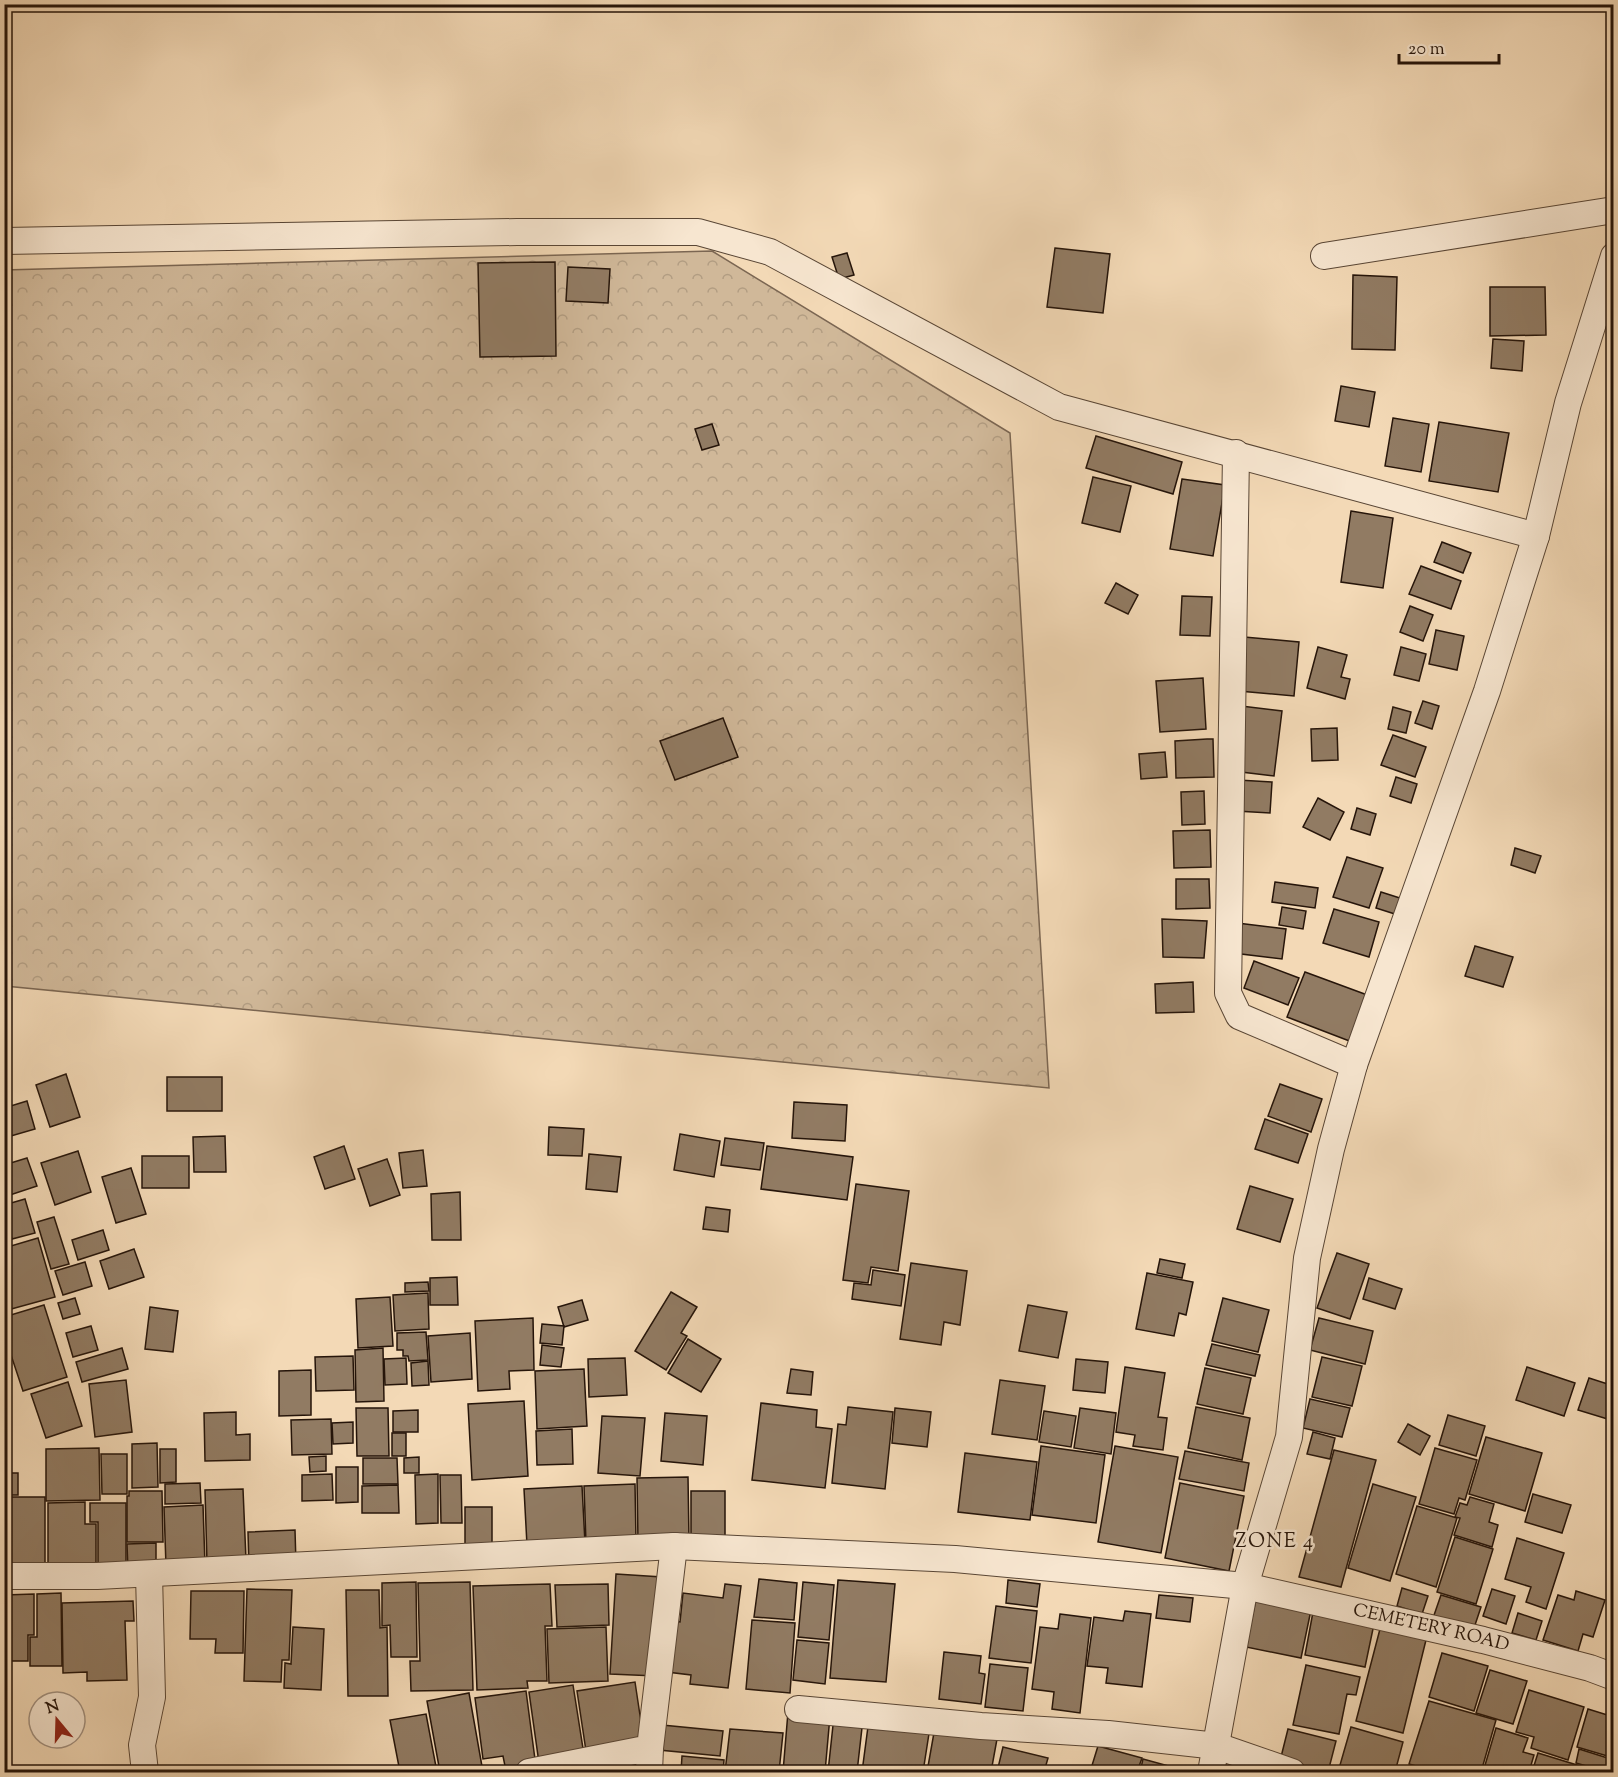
<svg xmlns="http://www.w3.org/2000/svg" width="1618" height="1777" font-family="'Sorts Mill Goudy',serif">
  <style>
    .forest { fill: url(#forest-crowns); stroke: #7b6652; stroke-width: 1.5 }
    .building { fill: #917b63; stroke: #26150a; stroke-width: 1.5 }
    .lines { fill: none; stroke-linecap: round; stroke-linejoin: round }
    .minor-casing { stroke: #594635; stroke-width: 28 }
    .minor { stroke: #f7e6d0; stroke-width: 26 }
    .labels { text-anchor: middle; dominant-baseline: central; stroke-width: 5; stroke-linejoin: round; paint-order: stroke }
    .street-label { font-size: 18px; fill: #26150a; stroke: #f7e6d0 }
    .neighbourhood-label { font-size: 20px; letter-spacing: 1.5px; fill: #26150a; stroke: #f7e6d0 }
  </style>
  <defs>
    <pattern id="forest-crowns" width="20" height="18" patternUnits="userSpaceOnUse" patternTransform="scale(1.5)"><rect width="20" height="18" fill="#d0b899"/><path d="M2 6a3 3 0 1 1 6 0M12 15a3 3 0 1 1 6 0" fill="none" stroke="#b29d82"/></pattern>
  </defs>
  <rect width="100%" height="100%" fill="#f3d9b6"/>
  <filter id="stains"><feTurbulence type="fractalNoise" baseFrequency=".00333" numOctaves="4"/><feColorMatrix values="0 0 0 0 .2 0 0 0 0 .09 0 0 0 0 .02 0 0 0 .5 -.17"/></filter>
  <radialGradient id="worn" r=".72"><stop offset=".6" stop-color="#630" stop-opacity="0"/><stop offset="1" stop-color="#630" stop-opacity=".3"/></radialGradient>
  <!-- forest -->
  <polygon class="forest" points="712,251 1010,433 1049,1088 5,986 4,270"/>
  <!-- building -->
  <g class="building">
    <polygon points="1055,248 1110,254 1103,313 1047,307"/>
    <polygon points="847,253 854,275 839,279 832,257"/>
    <polygon points="555,262 556,356 480,357 478,263"/>
    <polygon points="568,267 610,269 608,303 566,301"/>
    <polygon points="1353,275 1397,277 1395,350 1352,349"/>
    <polygon points="1490,287 1545,287 1546,335 1490,336"/>
    <polygon points="1493,339 1524,341 1522,371 1491,368"/>
    <polygon points="1341,386 1375,392 1369,427 1335,421"/>
    <polygon points="1393,418 1429,424 1421,472 1385,466"/>
    <polygon points="1439,422 1509,433 1498,492 1429,481"/>
    <polygon points="712,424 719,445 702,450 695,429"/>
    <polygon points="1096,436 1182,462 1173,494 1086,468"/>
    <polygon points="1093,477 1131,486 1120,532 1082,523"/>
    <polygon points="1182,479 1225,485 1213,556 1170,549"/>
    <polygon points="1351,511 1393,518 1383,588 1341,582"/>
    <polygon points="1442,542 1471,553 1463,573 1434,562"/>
    <polygon points="1421,566 1461,581 1451,609 1409,594"/>
    <polygon points="1116,583 1138,595 1128,614 1105,603"/>
    <polygon points="1182,596 1212,597 1210,636 1180,635"/>
    <polygon points="1410,606 1433,615 1423,641 1400,632"/>
    <polygon points="1436,630 1464,636 1457,670 1429,664"/>
    <polygon points="1244,637 1299,642 1294,696 1239,691"/>
    <polygon points="1318,647 1347,655 1341,677 1350,679 1345,699 1307,688"/>
    <polygon points="1401,647 1426,654 1419,681 1394,675"/>
    <polygon points="1203,678 1206,729 1160,732 1156,681"/>
    <polygon points="1423,701 1439,706 1432,729 1415,723"/>
    <polygon points="1241,706 1282,711 1274,776 1233,771"/>
    <polygon points="1393,707 1411,712 1406,733 1388,729"/>
    <polygon points="723,718 738,757 675,780 660,741"/>
    <polygon points="1337,728 1338,760 1312,761 1311,729"/>
    <polygon points="1393,735 1426,747 1415,777 1381,765"/>
    <polygon points="1207,739 1213,739 1214,777 1176,778 1175,741"/>
    <polygon points="1165,752 1167,777 1141,779 1139,754"/>
    <polygon points="1396,777 1417,784 1411,803 1390,796"/>
    <polygon points="1238,780 1272,782 1270,813 1236,811"/>
    <polygon points="1204,791 1205,824 1182,825 1181,792"/>
    <polygon points="1318,798 1344,812 1330,840 1303,827"/>
    <polygon points="1357,808 1376,814 1370,835 1351,829"/>
    <polygon points="1210,830 1211,867 1174,868 1173,831"/>
    <polygon points="1515,848 1541,856 1535,873 1511,865"/>
    <polygon points="1347,857 1383,868 1369,908 1333,897"/>
    <polygon points="1176,879 1209,879 1210,908 1176,909"/>
    <polygon points="1275,882 1318,888 1315,908 1272,902"/>
    <polygon points="1381,892 1403,899 1398,915 1376,908"/>
    <polygon points="1282,907 1306,911 1303,929 1279,925"/>
    <polygon points="1334,909 1379,922 1369,957 1323,943"/>
    <polygon points="1162,919 1207,921 1204,958 1163,957"/>
    <polygon points="1237,923 1286,929 1282,959 1233,953"/>
    <polygon points="1475,946 1513,957 1503,987 1465,976"/>
    <polygon points="1254,961 1299,978 1288,1005 1244,988"/>
    <polygon points="1305,972 1370,996 1352,1042 1287,1017"/>
    <polygon points="1193,982 1194,1012 1156,1013 1155,984"/>
    <polygon points="66,1074 80,1117 50,1127 36,1085"/>
    <rect x="167" y="1077" width="55" height="34"/>
    <polygon points="1280,1084 1322,1099 1311,1132 1268,1116"/>
    <polygon points="27,1101 35,1129 4,1138 4,1108"/>
    <polygon points="794,1102 847,1105 845,1141 792,1138"/>
    <polygon points="1265,1119 1308,1134 1298,1163 1255,1149"/>
    <polygon points="549,1127 584,1129 582,1156 548,1155"/>
    <polygon points="680,1134 720,1141 714,1177 674,1170"/>
    <polygon points="225,1136 226,1172 194,1172 193,1137"/>
    <polygon points="725,1138 764,1143 760,1170 721,1165"/>
    <polygon points="344,1146 355,1179 325,1189 314,1157"/>
    <polygon points="767,1146 853,1157 847,1200 761,1189"/>
    <polygon points="423,1150 427,1186 403,1188 399,1153"/>
    <polygon points="78,1151 91,1192 55,1205 41,1163"/>
    <polygon points="589,1154 621,1157 617,1192 586,1189"/>
    <rect x="142" y="1156" width="47" height="32"/>
    <polygon points="27,1158 37,1186 4,1197 4,1165"/>
    <polygon points="387,1159 400,1195 370,1206 358,1169"/>
    <polygon points="131,1168 146,1214 116,1223 102,1177"/>
    <polygon points="856,1184 909,1191 898,1271 871,1267 868,1283 843,1280"/>
    <polygon points="1250,1186 1293,1199 1280,1242 1237,1229"/>
    <polygon points="460,1192 461,1240 432,1240 431,1194"/>
    <polygon points="25,1199 35,1233 12,1239 4,1213 4,1205"/>
    <polygon points="706,1207 730,1210 728,1232 703,1229"/>
    <polygon points="54,1217 69,1264 51,1269 37,1222"/>
    <polygon points="103,1230 109,1250 78,1260 72,1240"/>
    <polygon points="38,1238 55,1297 4,1311 4,1248"/>
    <polygon points="134,1249 144,1277 109,1289 100,1261"/>
    <polygon points="1337,1253 1369,1264 1350,1319 1317,1308"/>
    <polygon points="1160,1259 1185,1264 1182,1278 1157,1273"/>
    <polygon points="85,1262 92,1286 63,1295 55,1271"/>
    <polygon points="911,1263 967,1271 960,1325 944,1322 941,1345 900,1339"/>
    <polygon points="873,1270 905,1275 901,1306 852,1299 854,1283 871,1285"/>
    <polygon points="1147,1273 1193,1282 1186,1315 1179,1313 1174,1336 1136,1329"/>
    <polygon points="457,1277 458,1305 430,1305 430,1278"/>
    <polygon points="1369,1278 1402,1289 1395,1309 1363,1299"/>
    <polygon points="428,1282 429,1291 405,1292 405,1283"/>
    <polygon points="671,1292 697,1307 681,1333 687,1336 666,1370 635,1351"/>
    <polygon points="428,1293 429,1329 395,1331 393,1295"/>
    <polygon points="390,1297 393,1346 358,1348 356,1299"/>
    <polygon points="75,1298 80,1314 63,1319 58,1303"/>
    <polygon points="1223,1298 1269,1310 1258,1352 1212,1341"/>
    <polygon points="582,1300 588,1320 564,1327 558,1307"/>
    <polygon points="44,1305 67,1377 23,1391 4,1334 4,1317"/>
    <polygon points="1028,1305 1067,1312 1058,1358 1019,1351"/>
    <polygon points="150,1307 178,1311 173,1352 145,1349"/>
    <polygon points="533,1318 534,1370 509,1371 510,1389 478,1391 475,1321"/>
    <polygon points="1319,1318 1373,1331 1365,1364 1310,1350"/>
    <polygon points="542,1324 564,1326 562,1345 540,1343"/>
    <polygon points="91,1326 98,1350 73,1357 66,1333"/>
    <polygon points="426,1332 428,1360 409,1361 408,1356 403,1356 403,1350 397,1350 397,1333"/>
    <polygon points="470,1333 472,1379 431,1382 428,1336"/>
    <polygon points="688,1339 721,1359 701,1392 668,1373"/>
    <polygon points="1212,1344 1260,1355 1255,1376 1206,1365"/>
    <polygon points="542,1345 564,1348 561,1367 540,1365"/>
    <polygon points="122,1348 128,1369 82,1382 76,1362"/>
    <polygon points="383,1348 384,1401 356,1402 355,1350"/>
    <polygon points="353,1356 354,1390 316,1391 315,1357"/>
    <polygon points="1322,1357 1362,1366 1352,1406 1312,1397"/>
    <polygon points="406,1358 407,1384 385,1385 384,1359"/>
    <polygon points="625,1358 627,1395 589,1397 588,1359"/>
    <polygon points="1076,1359 1108,1362 1105,1393 1073,1390"/>
    <polygon points="428,1361 429,1385 412,1386 411,1363"/>
    <polygon points="1125,1367 1165,1373 1158,1417 1167,1418 1163,1450 1133,1446 1135,1435 1116,1432"/>
    <polygon points="1527,1367 1575,1383 1564,1416 1516,1400"/>
    <polygon points="1205,1368 1251,1378 1243,1414 1197,1404"/>
    <polygon points="584,1369 587,1426 537,1429 535,1371"/>
    <polygon points="791,1369 813,1372 811,1395 787,1393"/>
    <polygon points="311,1370 311,1415 279,1416 279,1371"/>
    <polygon points="1589,1378 1614,1386 1614,1421 1578,1410"/>
    <polygon points="126,1380 132,1432 95,1437 89,1384"/>
    <polygon points="1000,1380 1045,1386 1037,1440 992,1434"/>
    <polygon points="68,1382 82,1426 46,1438 31,1394"/>
    <polygon points="1310,1399 1350,1408 1342,1437 1303,1428"/>
    <polygon points="524,1401 528,1476 472,1480 468,1404"/>
    <polygon points="761,1403 817,1410 816,1427 832,1429 825,1488 752,1480"/>
    <polygon points="848,1407 893,1412 885,1489 832,1483 838,1424 846,1425"/>
    <polygon points="1196,1407 1250,1418 1242,1460 1188,1448"/>
    <polygon points="356,1408 388,1408 389,1456 357,1456"/>
    <polygon points="895,1408 931,1412 927,1447 892,1443"/>
    <polygon points="1080,1408 1116,1413 1111,1454 1074,1448"/>
    <polygon points="418,1410 418,1432 393,1432 393,1411"/>
    <polygon points="1044,1411 1076,1416 1071,1447 1039,1442"/>
    <polygon points="236,1412 236,1435 250,1434 250,1460 205,1461 204,1413"/>
    <polygon points="665,1413 707,1416 703,1465 661,1461"/>
    <polygon points="1448,1415 1485,1426 1476,1456 1439,1445"/>
    <polygon points="602,1416 645,1418 640,1476 598,1473"/>
    <polygon points="331,1419 332,1454 292,1455 291,1420"/>
    <polygon points="353,1422 353,1443 333,1444 332,1423"/>
    <polygon points="1408,1424 1430,1436 1420,1455 1398,1442"/>
    <polygon points="572,1429 573,1464 537,1465 536,1431"/>
    <polygon points="1313,1432 1335,1438 1330,1459 1307,1454"/>
    <rect x="392" y="1433" width="14" height="23"/>
    <polygon points="1486,1437 1542,1453 1525,1511 1469,1494"/>
    <polygon points="157,1443 158,1487 132,1488 132,1444"/>
    <polygon points="1041,1446 1105,1455 1096,1523 1032,1515"/>
    <polygon points="1115,1446 1178,1457 1161,1553 1098,1542"/>
    <polygon points="99,1448 100,1500 46,1501 46,1449"/>
    <polygon points="1435,1448 1477,1460 1465,1500 1459,1498 1454,1514 1419,1504"/>
    <polygon points="160,1449 176,1449 176,1482 160,1483"/>
    <polygon points="1334,1450 1376,1460 1341,1587 1299,1577"/>
    <polygon points="1185,1451 1249,1463 1244,1491 1179,1479"/>
    <polygon points="965,1453 1037,1462 1030,1520 958,1512"/>
    <polygon points="101,1454 127,1454 127,1494 102,1494"/>
    <polygon points="326,1456 326,1471 310,1472 309,1457"/>
    <polygon points="419,1457 419,1473 404,1473 404,1458"/>
    <polygon points="363,1458 397,1458 398,1484 363,1484"/>
    <polygon points="336,1467 358,1467 358,1502 336,1503"/>
    <rect x="4" y="1473" width="14" height="22"/>
    <polygon points="332,1474 333,1500 302,1501 302,1475"/>
    <polygon points="438,1474 438,1523 416,1524 415,1475"/>
    <polygon points="440,1475 461,1475 462,1523 441,1523"/>
    <polygon points="688,1477 689,1540 638,1542 637,1478"/>
    <polygon points="200,1483 201,1503 165,1504 165,1484"/>
    <polygon points="1180,1483 1244,1496 1229,1571 1165,1558"/>
    <polygon points="635,1484 636,1541 586,1543 584,1486"/>
    <polygon points="1373,1484 1416,1497 1390,1581 1348,1568"/>
    <polygon points="398,1485 399,1513 362,1513 362,1486"/>
    <polygon points="582,1486 585,1543 527,1545 524,1489"/>
    <polygon points="243,1489 246,1560 207,1563 205,1490"/>
    <polygon points="129,1491 162,1491 163,1542 127,1542 127,1496 129,1496"/>
    <rect x="691" y="1491" width="34" height="49"/>
    <polygon points="1533,1494 1571,1505 1562,1533 1525,1522"/>
    <polygon points="4,1497 45,1497 45,1568 4,1569"/>
    <polygon points="1470,1497 1494,1504 1489,1522 1498,1525 1492,1547 1454,1535 1460,1518 1455,1517 1460,1503 1467,1505"/>
    <polygon points="85,1502 85,1524 96,1524 96,1571 48,1571 48,1503"/>
    <polygon points="90,1503 126,1503 126,1569 98,1569 98,1522 90,1522"/>
    <polygon points="203,1505 205,1565 166,1566 164,1507"/>
    <polygon points="1417,1506 1457,1518 1436,1587 1396,1574"/>
    <rect x="465" y="1507" width="27" height="40"/>
    <polygon points="295,1530 296,1564 249,1566 248,1532"/>
    <polygon points="1455,1537 1493,1549 1476,1604 1437,1592"/>
    <polygon points="1517,1538 1564,1553 1546,1609 1526,1602 1531,1587 1505,1579"/>
    <polygon points="156,1543 156,1570 128,1570 127,1544"/>
    <polygon points="616,1574 662,1577 656,1676 610,1674"/>
    <polygon points="759,1579 797,1583 794,1620 754,1617"/>
    <polygon points="838,1580 895,1584 886,1682 830,1678"/>
    <polygon points="1008,1580 1040,1584 1037,1607 1006,1603"/>
    <polygon points="416,1582 417,1657 391,1657 390,1625 382,1626 382,1583"/>
    <polygon points="470,1582 473,1690 411,1691 410,1661 420,1661 418,1583"/>
    <polygon points="803,1582 834,1585 829,1640 798,1637"/>
    <polygon points="550,1584 552,1626 545,1626 547,1681 527,1681 528,1688 477,1690 473,1586"/>
    <polygon points="608,1584 609,1625 557,1627 555,1585"/>
    <polygon points="725,1584 741,1586 728,1688 690,1684 691,1675 667,1672 673,1621 680,1622 683,1593 723,1598"/>
    <polygon points="1402,1588 1428,1596 1422,1614 1397,1606"/>
    <polygon points="247,1589 292,1590 289,1660 282,1660 281,1682 244,1681"/>
    <polygon points="1492,1589 1515,1596 1506,1624 1483,1616"/>
    <polygon points="346,1590 379,1590 380,1628 387,1627 388,1696 348,1696"/>
    <polygon points="191,1591 244,1591 243,1653 215,1653 216,1639 190,1639"/>
    <polygon points="1576,1591 1605,1600 1593,1637 1583,1634 1578,1651 1543,1640 1558,1595 1574,1600"/>
    <polygon points="61,1593 62,1666 30,1666 30,1637 37,1637 37,1594"/>
    <polygon points="34,1594 34,1635 28,1635 28,1661 4,1661 4,1595"/>
    <polygon points="1159,1595 1193,1598 1190,1622 1156,1618"/>
    <polygon points="1441,1595 1481,1607 1472,1634 1432,1621"/>
    <polygon points="1256,1599 1311,1610 1301,1658 1246,1647"/>
    <polygon points="133,1601 134,1621 125,1621 127,1680 87,1681 87,1672 63,1673 62,1603"/>
    <polygon points="996,1606 1037,1611 1031,1663 989,1658"/>
    <polygon points="1125,1611 1151,1614 1142,1687 1106,1683 1108,1668 1087,1666 1094,1617 1123,1621"/>
    <polygon points="1313,1612 1374,1624 1365,1667 1305,1655"/>
    <polygon points="1518,1613 1542,1621 1536,1640 1512,1633"/>
    <polygon points="1060,1614 1091,1618 1080,1713 1052,1709 1054,1692 1032,1689 1040,1627 1058,1629"/>
    <polygon points="752,1620 795,1623 790,1693 746,1689"/>
    <polygon points="293,1627 324,1629 321,1690 284,1688 285,1663 291,1664"/>
    <polygon points="606,1627 608,1681 549,1683 547,1629"/>
    <polygon points="1380,1629 1426,1640 1403,1733 1356,1721"/>
    <polygon points="797,1640 829,1643 825,1684 793,1680"/>
    <polygon points="944,1652 981,1656 979,1673 985,1674 981,1704 939,1699"/>
    <polygon points="1442,1653 1488,1666 1474,1711 1429,1697"/>
    <polygon points="990,1664 1028,1668 1023,1711 985,1707"/>
    <polygon points="1306,1665 1360,1677 1356,1695 1347,1694 1339,1734 1293,1725"/>
    <polygon points="1490,1670 1527,1681 1513,1724 1476,1713"/>
    <polygon points="635,1682 644,1742 586,1751 577,1691"/>
    <polygon points="573,1685 584,1755 539,1763 529,1692"/>
    <polygon points="1529,1690 1584,1707 1568,1760 1531,1748 1534,1737 1516,1732"/>
    <polygon points="526,1691 536,1767 506,1771 503,1756 483,1759 475,1698"/>
    <polygon points="469,1693 483,1772 440,1772 427,1701"/>
    <polygon points="1429,1701 1496,1720 1481,1772 1437,1772 1409,1764"/>
    <polygon points="1588,1709 1614,1717 1614,1758 1577,1747"/>
    <polygon points="788,1712 830,1716 825,1772 783,1772"/>
    <polygon points="426,1714 437,1772 400,1772 390,1720"/>
    <polygon points="834,1716 863,1719 857,1772 828,1772"/>
    <polygon points="869,1719 930,1727 923,1772 862,1772"/>
    <polygon points="662,1725 723,1731 720,1756 659,1750"/>
    <polygon points="935,1727 997,1739 991,1772 927,1772"/>
    <polygon points="1351,1727 1403,1742 1395,1772 1338,1772"/>
    <polygon points="1496,1728 1528,1738 1523,1752 1534,1755 1529,1772 1483,1772"/>
    <polygon points="730,1729 783,1733 779,1772 725,1772"/>
    <polygon points="1288,1729 1336,1741 1328,1772 1312,1772 1279,1765"/>
    <polygon points="1098,1746 1142,1758 1137,1772 1090,1772"/>
    <polygon points="1003,1747 1048,1758 1044,1772 997,1772"/>
    <polygon points="1579,1749 1614,1760 1614,1772 1591,1772 1593,1768 1576,1763"/>
    <polygon points="1538,1753 1590,1769 1588,1772 1532,1772"/>
    <polygon points="682,1756 724,1760 723,1772 681,1772"/>
    <polygon points="1143,1759 1187,1771 1187,1772 1140,1772"/>
    <polygon points="621,1766 622,1772 577,1772"/>
  </g>
  <g class="lines">
    <!-- minor casing -->
    <g class="minor-casing">
      <g id="minor">
        <polyline points="4,241 517,232 698,232 770,252 1059,407 1536,536"/>
        <polyline points="1324,256 1614,210"/>
        <polyline points="1236,453 1228,993 1239,1016 1354,1065"/>
        <path id="s1" d="M 4,1576 L 97,1576 L 674,1546 L 955,1559 L 1245,1586 L 1483,1640 L 1590,1668 L 1614,1677"/>
        <polyline points="798,1709 981,1726 1108,1734 1217,1746 1292,1772"/>
        <polyline points="145,1772 142,1745 152,1697 149,1574"/>
        <polyline points="529,1772 650,1748 674,1546"/>
        <polyline points="649,1772 650,1748"/>
        <polyline points="1211,1772 1245,1586 1289,1437 1307,1258 1331,1149 1354,1065 1487,691 1536,536 1568,403 1614,256"/>
      </g>
    </g>
    <!-- minor -->
    <use href="#minor" class="minor"/>
  </g>
  <g class="labels">
    <!-- street labels -->
    <g class="street-label">
      <text stroke="none"><textPath href="#s1" startOffset="1434">CEMETERY ROAD</textPath></text>
    </g>
    <!-- neighbourhood labels -->
    <g class="neighbourhood-label">
      <text x="1275" y="1542">ZONE 4</text>
    </g>
  </g>
  <!-- margin -->
  <rect width="1618" height="1777" fill="none" stroke="#f3d9b6" stroke-width="24"/>
  <rect x="6" y="6" width="1606" height="1765" fill="none" stroke="#26150a" stroke-width="3"/>
  <rect x="12" y="12" width="1594" height="1753" fill="none" stroke="#26150a" stroke-width="1.5"/>
  <!-- north arrow -->
  <g transform="translate(57 1720) rotate(341)"><circle r="28" fill="#f7e6d0" stroke="#a39281" stroke-width="1.5"/>
  <path d="M0-4.5L10 22L0 15L-10 22Z" fill="#8f2418"/>
  <text y="-9" font-size="16" font-weight="bold" text-anchor="middle" fill="#26150a">N</text>
  </g>
  <!-- scale -->
  <path d="M1399 54v9h100v-9" fill="none" stroke="#26150a" stroke-width="3"/>
  <text x="1408" y="54" font-size="18" fill="#26150a" stroke="#f7e6d0" stroke-width="4.5" paint-order="stroke">20 m</text>
  <rect width="100%" height="100%" filter="url(#stains)"/>
  <rect width="100%" height="100%" fill="url(#worn)"/>
</svg>
